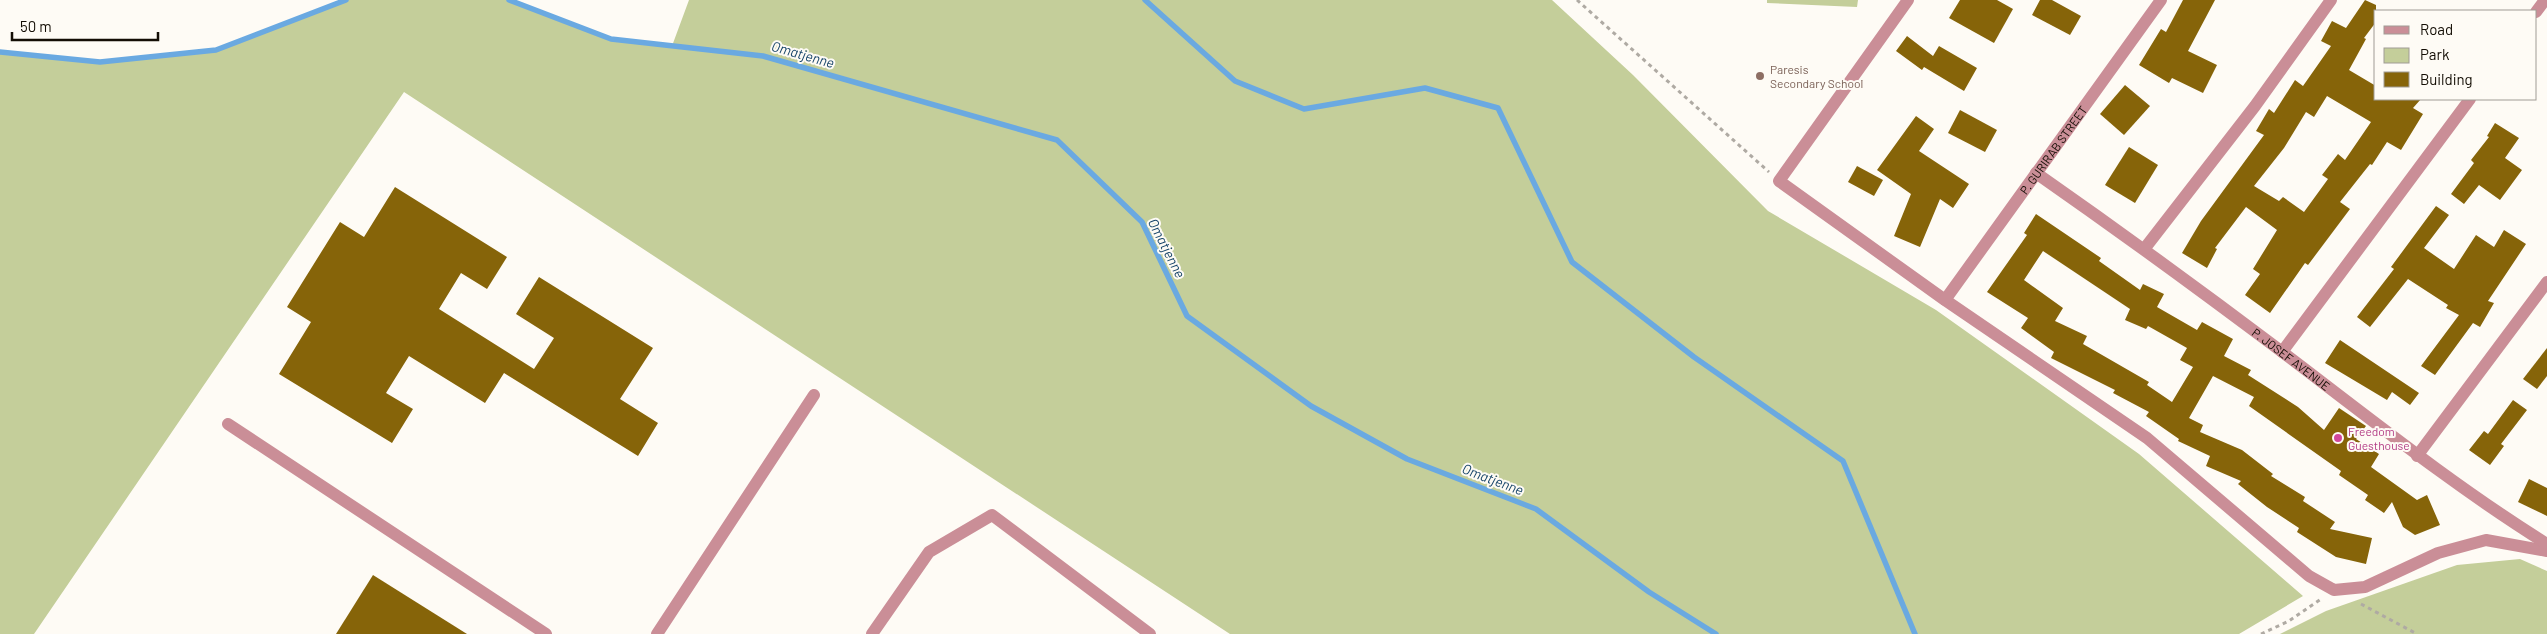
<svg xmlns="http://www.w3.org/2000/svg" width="2547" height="634" font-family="Barlow,sans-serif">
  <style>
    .green { fill: #c4ce9a }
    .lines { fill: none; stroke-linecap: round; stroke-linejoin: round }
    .stream { stroke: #6aa9e1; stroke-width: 5.5 }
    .building { fill: #866409; fill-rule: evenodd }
    .path { stroke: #afaaa3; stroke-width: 3; stroke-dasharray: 4 4; stroke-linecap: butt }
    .minor { stroke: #ca8e97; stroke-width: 12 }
    .education-dot { fill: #8d6e63; stroke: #fefbf5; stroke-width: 2 }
    .hotel-dot { fill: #d1479c; stroke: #fefbf5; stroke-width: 2 }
    .labels { text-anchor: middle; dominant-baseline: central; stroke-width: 4; stroke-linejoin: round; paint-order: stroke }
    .education-label { font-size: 12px; fill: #785e54; stroke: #fefbf5; text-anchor: start }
    .street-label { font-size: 12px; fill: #130d04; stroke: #fefbf5 }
    .hotel-label { font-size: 12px; fill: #b23c85; stroke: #fefbf5; text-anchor: start }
    .water-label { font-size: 14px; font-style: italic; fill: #164469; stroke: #fefbf5 }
  </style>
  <rect width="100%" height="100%" fill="#fefbf5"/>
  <!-- green -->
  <g class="green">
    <polygon points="346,0 509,0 611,39 672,46 689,0 1552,0 1633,75 1768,211 1936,310 2139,454 2303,596 2239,634 1230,634 404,92 34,634 0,634 0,52 100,62 216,50"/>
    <polygon points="1767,0 1858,0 1857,7 1767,3"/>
    <polygon points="2520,559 2547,571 2547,634 2280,634 2326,611 2457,565"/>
  </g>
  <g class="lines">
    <!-- stream -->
    <g class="stream">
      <polyline points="509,0 611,39 763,56 1057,140 1142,222 1187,316 1311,406 1407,459 1536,509 1649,592 1716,634"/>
      <polyline points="1145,0 1235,81 1304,109 1425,88 1498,108 1572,262 1694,357 1843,461 1915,634"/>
      <polyline points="0,52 100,62 216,50 346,0"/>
    </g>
  </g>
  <!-- building -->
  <g class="building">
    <polygon points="1960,0 1997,0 2013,9 1994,43 1949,18"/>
    <polygon points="2040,0 2052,0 2081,16 2070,35 2032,15"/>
    <polygon points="2183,0 2215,0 2188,51 2217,65 2203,93 2172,78 2169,83 2139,65 2161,29 2166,32"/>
    <path d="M 2365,0 L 2376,5 L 2376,22 L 2364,38 L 2366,39 L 2349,70 L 2376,86 L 2376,99 L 2421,99 L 2413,108 L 2423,114 L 2401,150 L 2387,142 L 2372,165 L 2370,164 L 2340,202 L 2350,209 L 2308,265 L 2305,263 L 2270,313 L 2245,295 L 2260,274 L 2253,269 L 2277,230 L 2246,207 L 2215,248 L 2217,249 L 2207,268 L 2182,253 L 2201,221 L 2264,135 L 2256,131 L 2269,109 L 2274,113 L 2295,80 L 2303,86 L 2331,46 L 2321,41 L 2332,21 L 2346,28 ZM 2327,96 L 2371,122 L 2345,160 L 2338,154 L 2322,175 L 2328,179 L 2304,212 L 2283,197 L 2279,201 L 2254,186 L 2284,148 L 2306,112 L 2314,117 Z"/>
    <polygon points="1907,36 1933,56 1939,46 1977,68 1964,91 1924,67 1922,70 1896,51"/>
    <polygon points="2125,85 2150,106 2124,135 2100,114"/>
    <polygon points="1960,110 1997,130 1985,152 1948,133"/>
    <polygon points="1916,116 1934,129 1919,151 1969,184 1953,208 1940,199 1920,247 1894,236 1911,194 1877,170"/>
    <polygon points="2495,123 2519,138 2505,158 2522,170 2500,200 2479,185 2464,204 2451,194 2474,163 2471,160 2489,137 2487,136"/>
    <polygon points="2129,147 2158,165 2135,203 2105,185"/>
    <polygon points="1857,166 1883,180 1874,196 1848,182"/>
    <polygon points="395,187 507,257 487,289 461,273 439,309 534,369 554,338 516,314 539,277 653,348 620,399 658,423 638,456 504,373 485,403 409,356 386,393 413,409 392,443 279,374 311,322 287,307 340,222 364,237"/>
    <polygon points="2436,206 2449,215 2424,248 2454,269 2476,235 2494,247 2504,230 2526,244 2488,301 2494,303 2480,327 2473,323 2435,375 2421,366 2459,315 2446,308 2448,305 2408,279 2370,327 2357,317 2394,269 2391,267"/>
    <path d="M 2036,214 L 2101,258 L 2099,261 L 2140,290 L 2143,284 L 2164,294 L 2157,307 L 2197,330 L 2202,322 L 2233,339 L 2224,356 L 2251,370 L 2248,375 L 2298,407 L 2324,430 L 2339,408 L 2366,426 L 2356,439 L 2379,454 L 2371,467 L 2417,500 L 2427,495 L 2440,525 L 2415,535 L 2403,527 L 2392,502 L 2384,513 L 2365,500 L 2368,495 L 2339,475 L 2341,471 L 2249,406 L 2254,397 L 2213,376 L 2189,418 L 2203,425 L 2200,432 L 2242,450 L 2273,474 L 2271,476 L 2305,497 L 2303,501 L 2335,522 L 2330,529 L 2372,538 L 2366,564 L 2336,557 L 2297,532 L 2299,528 L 2267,507 L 2238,484 L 2241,481 L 2206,466 L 2210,456 L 2178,441 L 2179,439 L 2146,416 L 2149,412 L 2113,393 L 2115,390 L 2051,358 L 2054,352 L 2021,328 L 2028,318 L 1987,292 L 2027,235 L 2024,233 ZM 2043,251 L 2130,309 L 2125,320 L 2146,329 L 2148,326 L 2187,348 L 2180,360 L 2193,367 L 2172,402 L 2147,385 L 2149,382 L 2083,344 L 2087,336 L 2055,321 L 2063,308 L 2024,280 Z"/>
    <polygon points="2340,340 2419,393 2410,405 2392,392 2387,400 2325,363"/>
    <polygon points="2547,348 2547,376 2537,389 2523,379"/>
    <polygon points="2513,400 2527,410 2501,444 2504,446 2490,465 2469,450 2484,431 2488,434"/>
    <polygon points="2529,479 2547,488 2547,516 2518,502"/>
    <polygon points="373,575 467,634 336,634"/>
  </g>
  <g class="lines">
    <!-- path -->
    <g class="path">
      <polyline points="1577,0 1769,172"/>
      <polyline points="2361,604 2417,634"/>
      <polyline points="2261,634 2289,621 2321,599"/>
    </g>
    <!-- minor -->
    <g class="minor">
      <polyline points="1908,0 1779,181 1945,300 2147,438 2309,576 2334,590 2365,587 2438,553 2486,540 2547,551"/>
      <polyline points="2536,12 2545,0"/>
      <path id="s1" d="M 2036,173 C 2119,231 2200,290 2281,351 C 2368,417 2454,486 2547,544"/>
      <polyline points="2145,248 2255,106 2331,0"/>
      <path id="s2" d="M 1945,300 L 2161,0"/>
      <polyline points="2282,352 2470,99"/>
      <polyline points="228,424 546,634"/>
      <polyline points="2417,456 2547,282"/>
      <polyline points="657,634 814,395"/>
      <polyline points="872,634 929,552 992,515 1150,634"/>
    </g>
  </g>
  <!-- markers -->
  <circle class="education-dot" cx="1760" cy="76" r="5"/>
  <circle class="hotel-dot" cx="2338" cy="438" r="5"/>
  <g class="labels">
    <!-- education labels -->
    <g class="education-label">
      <text x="1770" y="69">Paresis<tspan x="1770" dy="14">Secondary School</tspan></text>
    </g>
    <!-- street labels -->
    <g class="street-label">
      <text stroke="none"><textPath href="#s2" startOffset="185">P. GURIRAB STREET</textPath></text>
      <text stroke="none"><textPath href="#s1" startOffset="316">P. JOSEF AVENUE</textPath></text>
    </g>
    <!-- hotel labels -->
    <g class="hotel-label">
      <text x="2348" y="431">Freedom<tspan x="2348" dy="14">Guesthouse</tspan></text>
    </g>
    <!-- water labels -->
    <g class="water-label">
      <text transform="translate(803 54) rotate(16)">Omatjenne</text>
      <text transform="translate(1167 248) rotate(63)">Omatjenne</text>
      <text transform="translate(1493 479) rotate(21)">Omatjenne</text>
    </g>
  </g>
  <!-- legend -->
  <rect x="2374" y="10" width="162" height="90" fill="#fefbf5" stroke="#a09c95"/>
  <rect x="2384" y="26" width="25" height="8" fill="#ca8e97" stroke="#a09c95"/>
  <text x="2420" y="35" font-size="15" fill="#130d04">Road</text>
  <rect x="2384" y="48" width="25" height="15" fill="#c4ce9a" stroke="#a09c95"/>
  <text x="2420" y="60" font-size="15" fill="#130d04">Park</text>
  <rect x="2384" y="72" width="25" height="15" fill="#866409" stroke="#a09c95"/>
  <text x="2420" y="85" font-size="15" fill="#130d04">Building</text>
  <!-- scale -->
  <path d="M12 32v8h146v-8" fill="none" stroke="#130d04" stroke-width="2.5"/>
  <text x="20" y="32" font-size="15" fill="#130d04" stroke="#fefbf5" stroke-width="4" paint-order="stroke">50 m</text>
</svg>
